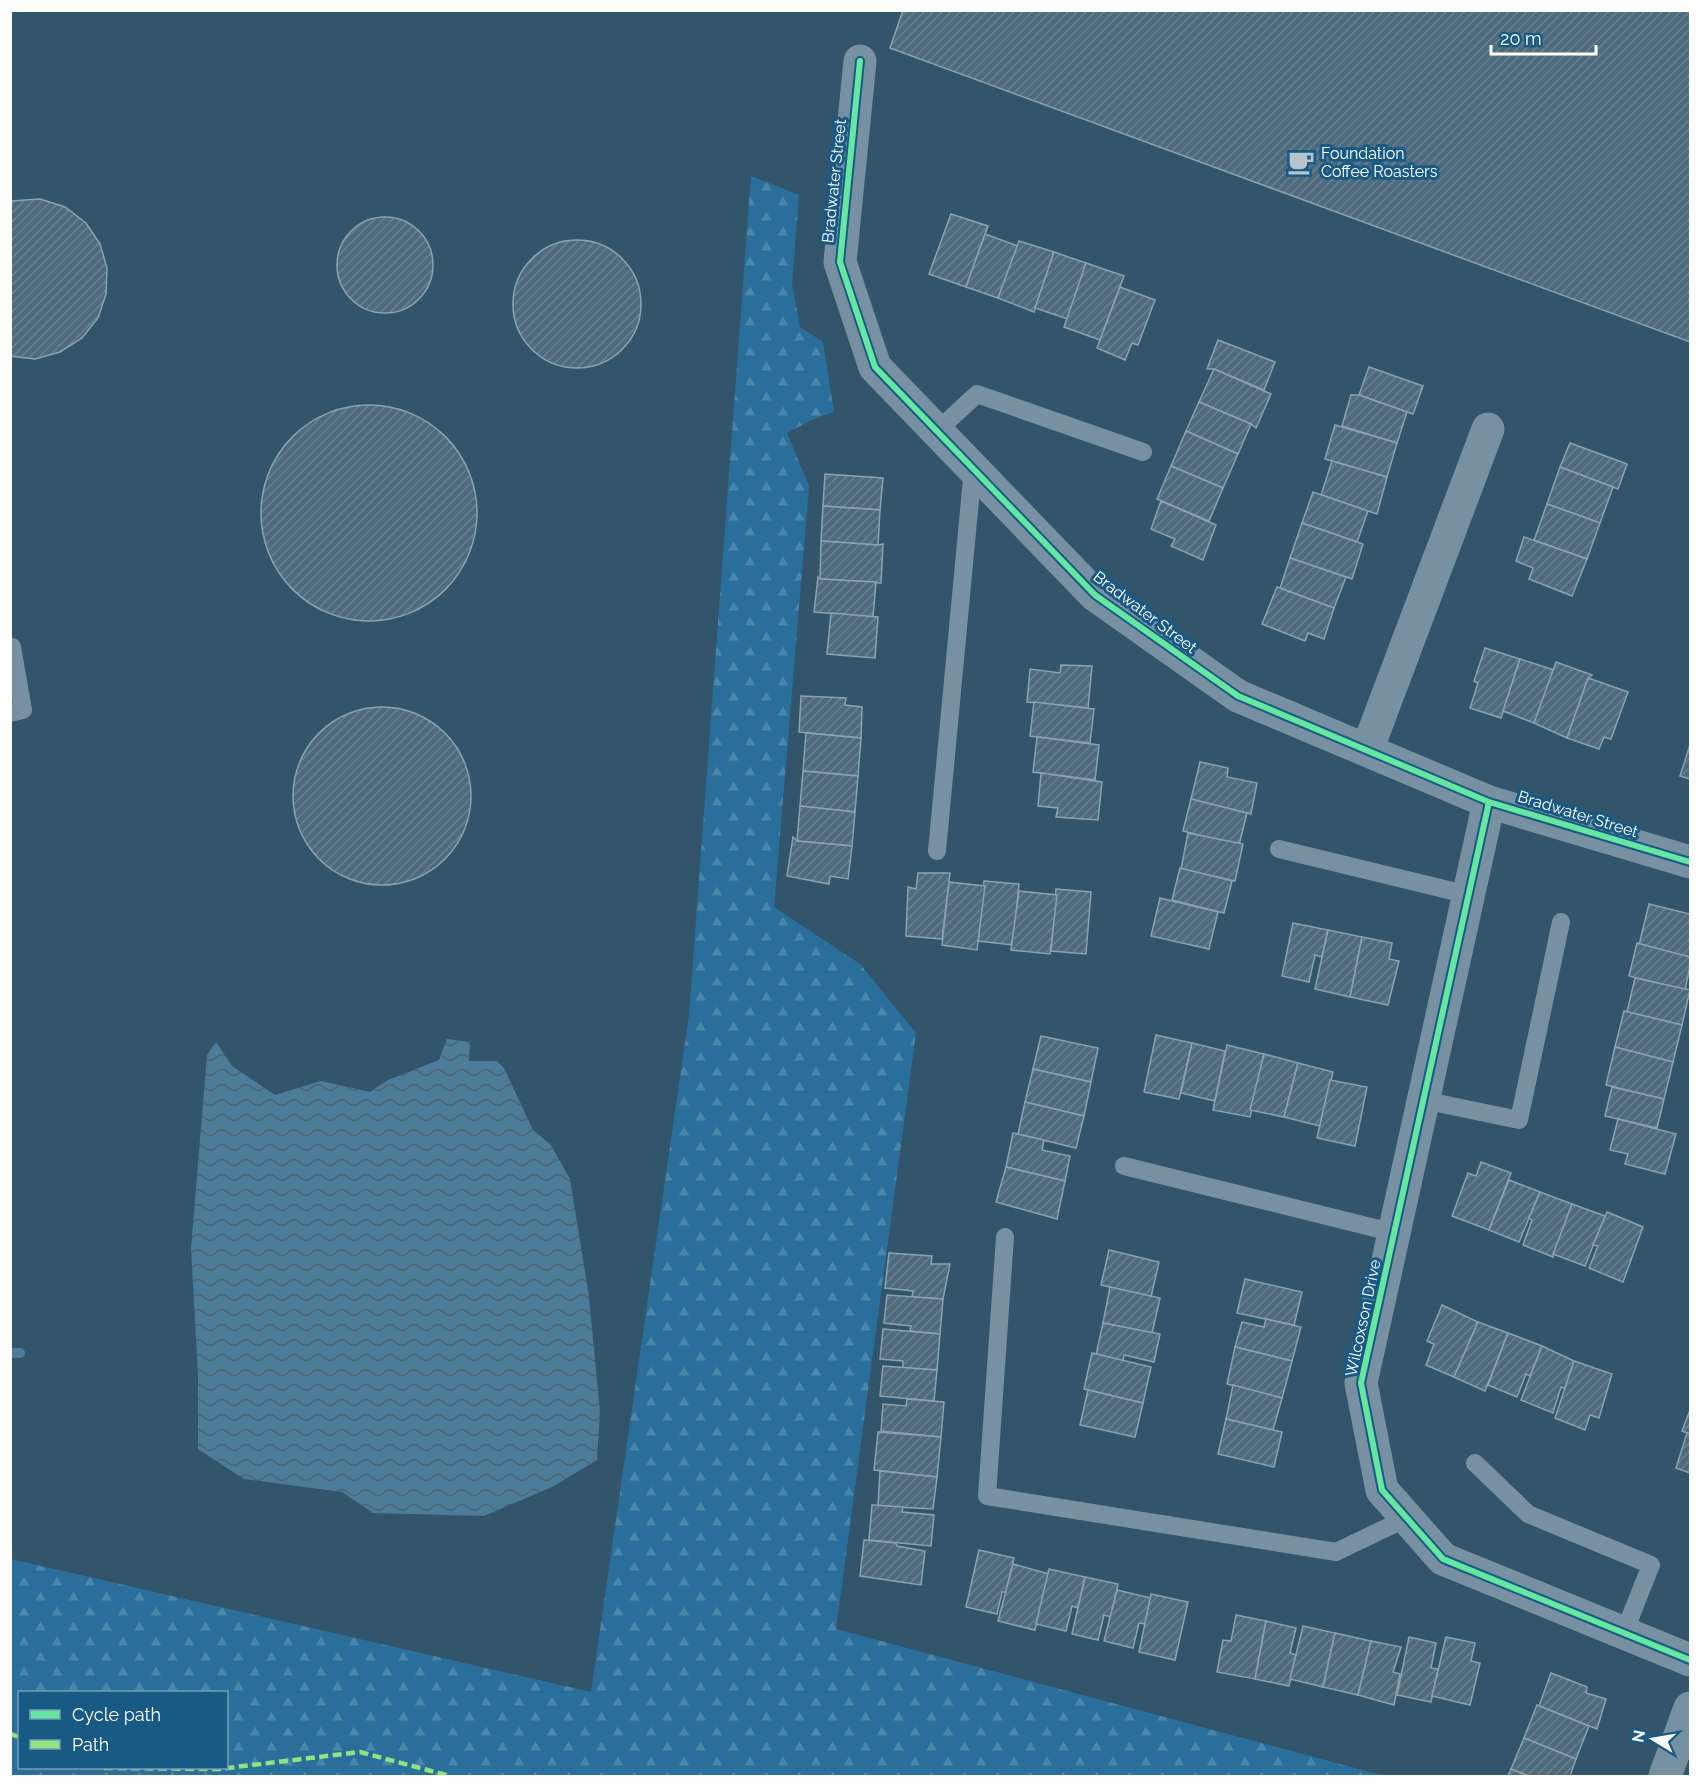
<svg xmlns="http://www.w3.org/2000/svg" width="1701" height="1787" font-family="Raleway,sans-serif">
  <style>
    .forest { fill: url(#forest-firs); fill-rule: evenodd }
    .water { fill: url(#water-waves) }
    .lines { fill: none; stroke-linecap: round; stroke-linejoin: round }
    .stream { stroke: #4d7b9a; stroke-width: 10 }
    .building { fill: url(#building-hatch); stroke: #8ca2b0; stroke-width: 1.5 }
    .lane { stroke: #7891a2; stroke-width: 18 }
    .street { stroke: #7891a2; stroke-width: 33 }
    .quiet { stroke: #91e382; stroke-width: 4.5; stroke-dasharray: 9 4.5; stroke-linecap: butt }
    .cycleway-casing { stroke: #195a85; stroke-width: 10 }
    .cycleway { stroke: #66e7a1; stroke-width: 6 }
    .labels { text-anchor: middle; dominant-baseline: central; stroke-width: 6; stroke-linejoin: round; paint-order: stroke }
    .poi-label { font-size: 16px; fill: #fff; stroke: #195a85; text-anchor: start }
    .street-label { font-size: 16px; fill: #fff; stroke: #195a85 }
  </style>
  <defs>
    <pattern id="forest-firs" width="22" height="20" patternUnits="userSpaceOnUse" patternTransform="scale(1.5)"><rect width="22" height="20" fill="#2a6f9b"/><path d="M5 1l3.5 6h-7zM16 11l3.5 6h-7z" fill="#4a85aa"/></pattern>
    <pattern id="water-waves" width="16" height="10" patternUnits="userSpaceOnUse" patternTransform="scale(1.5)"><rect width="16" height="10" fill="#4d7b9a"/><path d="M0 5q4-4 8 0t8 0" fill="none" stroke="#4c6473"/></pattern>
    <pattern id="building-hatch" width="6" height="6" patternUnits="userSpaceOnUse" patternTransform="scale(1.5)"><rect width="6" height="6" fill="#4e6a7d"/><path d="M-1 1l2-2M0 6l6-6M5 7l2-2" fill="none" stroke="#698090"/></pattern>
  </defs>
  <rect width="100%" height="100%" fill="#32556c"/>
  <!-- forest -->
  <path class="forest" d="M 751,176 L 799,195 L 792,284 L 800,327 L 823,342 L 834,412 L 814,419 L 787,433 L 809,486 L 774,907 L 860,964 L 916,1033 L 836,1629 L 1385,1776 L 11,1776 L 11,1559 L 591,1692 L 689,1015 ZM 20,1692 L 226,1692 L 226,1768 L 20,1768 Z"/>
  <!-- water -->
  <polygon class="water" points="447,1039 470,1042 469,1061 497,1061 504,1068 533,1130 551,1145 570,1179 589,1297 600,1412 597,1460 552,1487 484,1516 373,1513 342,1492 244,1479 198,1449 198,1374 191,1248 207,1055 216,1042 232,1066 275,1095 321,1081 370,1092 388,1080 439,1060"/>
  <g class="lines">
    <!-- stream -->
    <polyline class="stream" points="10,1353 20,1353"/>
  </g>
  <!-- building -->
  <g class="building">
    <polygon points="903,10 1690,10 1690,342 890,48"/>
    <polygon points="40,199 65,207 86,223 100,244 107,268 106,294 98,318 82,338 60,352 35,359 10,356 10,201"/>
    <polygon points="951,214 988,226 966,287 929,274"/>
    <circle cx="385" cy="265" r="48"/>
    <polygon points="985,234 1018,246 998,298 966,287"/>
    <circle cx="577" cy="304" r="64"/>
    <polygon points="1019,241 1054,252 1034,312 998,298"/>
    <polygon points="1054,252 1086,263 1068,319 1035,308"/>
    <polygon points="1086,263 1124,276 1100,340 1064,327"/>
    <polygon points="1120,287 1155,300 1138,345 1132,343 1125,360 1097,348"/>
    <polygon points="1218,340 1275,362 1264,390 1214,369 1207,369"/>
    <polygon points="1369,367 1423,386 1413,414 1359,395"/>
    <polygon points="1214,369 1271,394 1256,428 1251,424 1199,402"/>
    <polygon points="1351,395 1359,395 1407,412 1397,443 1342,426"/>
    <polygon points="1199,402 1251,424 1238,454 1186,431"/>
    <circle cx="369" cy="513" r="108"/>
    <polygon points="1335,425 1397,443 1387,477 1325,459"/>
    <polygon points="1186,431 1238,454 1223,488 1171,466"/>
    <polygon points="1570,443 1627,464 1618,489 1560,467"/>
    <polygon points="1332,461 1387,477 1377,514 1321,495"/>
    <polygon points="1171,466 1223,488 1209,521 1157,499"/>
    <polygon points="1560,467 1613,487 1600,523 1547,504"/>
    <polygon points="825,474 883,478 880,510 823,506"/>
    <polygon points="1313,492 1368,511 1357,542 1302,523"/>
    <polygon points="1161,501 1216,525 1203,560 1171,546 1175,539 1151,529"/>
    <polygon points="1547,504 1600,523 1587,559 1534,540"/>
    <polygon points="823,506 880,510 878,545 821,541"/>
    <polygon points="1302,523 1363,544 1352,579 1290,558"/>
    <polygon points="1524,537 1587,559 1572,596 1529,579 1533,568 1516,561"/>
    <polygon points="821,541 878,545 883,544 881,583 820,579"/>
    <polygon points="1290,558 1346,577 1334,608 1280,588"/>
    <polygon points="818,577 820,579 876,582 873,617 814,612"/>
    <polygon points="1277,587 1334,608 1324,639 1308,633 1305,641 1262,624"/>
    <polygon points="831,613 878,617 875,658 827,654"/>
    <polygon points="1485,648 1520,659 1501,718 1470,708 1478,683 1474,681"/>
    <polygon points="1520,659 1554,670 1534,723 1503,711"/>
    <polygon points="1556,662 1592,675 1588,678 1567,738 1534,723"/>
    <polygon points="1061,665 1092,666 1088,708 1027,702 1030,669 1060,673"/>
    <polygon points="1588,678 1628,692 1611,739 1604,737 1599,749 1567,738"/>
    <polygon points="801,696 846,698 845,705 862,707 861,738 799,732"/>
    <polygon points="1034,702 1094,709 1090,743 1030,736"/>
    <circle cx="382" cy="796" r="89"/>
    <polygon points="806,733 861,738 858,776 803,771"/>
    <polygon points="1037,737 1099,745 1095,780 1033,772"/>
    <polygon points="1690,745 1690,779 1680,776"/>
    <polygon points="1200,762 1228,768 1227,777 1257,783 1251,814 1191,799"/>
    <polygon points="803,771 858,776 855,812 800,806"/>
    <polygon points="1041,773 1102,782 1098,820 1056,817 1058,808 1038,806"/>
    <polygon points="1191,799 1247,813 1239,845 1183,831"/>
    <polygon points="800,806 855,812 852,846 797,841"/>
    <polygon points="1188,833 1243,844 1235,881 1181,869"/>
    <polygon points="793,837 797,841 852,846 848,879 830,876 829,884 787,876"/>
    <polygon points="1180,868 1232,881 1224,913 1172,900"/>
    <polygon points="918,873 950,873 942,939 906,936 908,887 916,889"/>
    <polygon points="984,881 1019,884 1013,945 978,941"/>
    <polygon points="949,882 985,886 977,950 942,945"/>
    <polygon points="1056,889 1091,892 1086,954 1051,951"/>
    <polygon points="1019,891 1057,895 1050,954 1011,950"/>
    <polygon points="1160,898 1218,912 1209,949 1151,936"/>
    <polygon points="1649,904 1690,914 1690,957 1639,945"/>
    <polygon points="1293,923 1328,930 1322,957 1315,955 1309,982 1282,976"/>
    <polygon points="1328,930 1362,937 1350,997 1315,989"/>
    <polygon points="1362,937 1392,943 1389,959 1399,961 1388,1005 1350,997"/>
    <polygon points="1637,943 1690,957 1690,966 1685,990 1629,976"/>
    <polygon points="1635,978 1690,990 1682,1025 1627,1012"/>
    <polygon points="1624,1011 1682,1025 1673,1062 1615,1047"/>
    <polygon points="1156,1035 1192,1043 1179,1099 1144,1092"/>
    <polygon points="1041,1036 1098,1048 1091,1082 1033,1069"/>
    <polygon points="1192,1043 1225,1051 1215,1101 1181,1093"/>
    <polygon points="1227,1045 1264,1054 1250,1117 1213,1110"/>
    <polygon points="1615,1047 1673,1062 1664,1099 1606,1085"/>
    <polygon points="1264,1054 1298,1063 1284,1117 1250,1110"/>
    <polygon points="1298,1063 1333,1072 1320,1126 1284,1117"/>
    <polygon points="1033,1069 1091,1082 1084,1116 1025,1102"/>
    <polygon points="1330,1080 1367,1087 1355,1146 1317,1138"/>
    <polygon points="1612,1087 1664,1099 1657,1128 1605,1116"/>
    <polygon points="1025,1102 1084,1116 1076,1148 1018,1134"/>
    <polygon points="1618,1119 1676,1134 1665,1174 1625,1164 1628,1154 1610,1150"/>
    <polygon points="1013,1133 1044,1140 1042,1150 1070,1156 1065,1181 1006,1167"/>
    <polygon points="1481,1162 1511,1173 1489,1230 1452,1216 1468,1173 1476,1176"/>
    <polygon points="1006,1167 1065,1181 1057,1219 996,1202"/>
    <polygon points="1509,1180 1540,1192 1519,1242 1489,1230"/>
    <polygon points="1540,1192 1572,1204 1553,1257 1523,1245 1532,1220 1529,1218"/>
    <polygon points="1572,1204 1605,1216 1585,1266 1553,1254"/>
    <polygon points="1607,1212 1643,1227 1623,1282 1589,1268 1598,1246 1593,1245"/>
    <polygon points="1109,1250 1159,1262 1151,1297 1101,1285"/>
    <polygon points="889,1253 932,1256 931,1264 950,1264 943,1299 912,1297 913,1291 885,1288"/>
    <polygon points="1245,1279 1302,1292 1294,1325 1237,1313"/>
    <polygon points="1110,1287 1160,1298 1152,1333 1103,1323"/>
    <polygon points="887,1295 943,1299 940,1334 910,1331 911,1326 884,1323"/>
    <polygon points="1442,1305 1478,1322 1454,1377 1426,1365 1434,1344 1427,1341"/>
    <polygon points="1266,1319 1301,1327 1292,1361 1235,1347 1242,1322 1264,1327"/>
    <polygon points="1478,1322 1508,1333 1485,1391 1454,1377"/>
    <polygon points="1103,1323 1160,1334 1154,1362 1124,1355 1123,1361 1096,1355"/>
    <polygon points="883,1329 940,1334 937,1370 903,1368 903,1361 880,1359"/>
    <polygon points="1508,1333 1542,1346 1530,1376 1526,1374 1517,1397 1488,1385"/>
    <polygon points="1542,1346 1574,1361 1565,1389 1561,1387 1553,1413 1521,1400"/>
    <polygon points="1235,1347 1292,1361 1282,1398 1227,1384"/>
    <polygon points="1092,1353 1151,1367 1143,1403 1084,1389"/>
    <polygon points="1574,1361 1612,1374 1599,1418 1590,1415 1585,1430 1555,1418"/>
    <polygon points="883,1366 937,1370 934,1401 880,1396"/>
    <polygon points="1233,1385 1282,1398 1273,1430 1226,1419"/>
    <polygon points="1088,1390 1143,1403 1135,1437 1080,1425"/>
    <polygon points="907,1399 944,1402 941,1437 881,1431 883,1404 906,1406"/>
    <polygon points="1690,1410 1690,1434 1682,1431"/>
    <polygon points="1226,1419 1282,1432 1274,1467 1218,1454"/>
    <polygon points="878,1432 941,1437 937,1477 874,1470"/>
    <polygon points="1687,1433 1690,1434 1690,1473 1676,1468"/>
    <polygon points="880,1471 937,1477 933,1509 878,1506"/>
    <polygon points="872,1505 903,1507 902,1512 934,1515 931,1546 869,1540"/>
    <polygon points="864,1540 896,1543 897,1546 925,1551 921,1585 860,1576"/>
    <polygon points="979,1550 1014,1558 1006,1592 1002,1592 997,1614 966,1607"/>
    <polygon points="1013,1564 1049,1574 1035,1630 998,1621"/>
    <polygon points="1049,1569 1085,1577 1078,1608 1072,1606 1066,1631 1036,1624"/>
    <polygon points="1085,1577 1118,1584 1111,1617 1104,1615 1098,1640 1072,1634"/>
    <polygon points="1117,1590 1151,1598 1145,1624 1139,1623 1133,1648 1104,1641"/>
    <polygon points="1151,1594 1188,1602 1175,1660 1139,1652"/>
    <polygon points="1236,1615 1266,1621 1255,1679 1217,1672 1223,1640 1231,1641"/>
    <polygon points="1266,1621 1296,1628 1290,1653 1296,1655 1289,1686 1255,1679"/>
    <polygon points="1303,1626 1335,1633 1323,1687 1290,1679"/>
    <polygon points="1335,1633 1371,1641 1358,1695 1323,1687"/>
    <polygon points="1409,1637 1436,1643 1431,1668 1438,1669 1431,1702 1397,1695"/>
    <polygon points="1446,1637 1475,1643 1471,1661 1480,1663 1470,1705 1432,1696"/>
    <polygon points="1371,1641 1401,1647 1393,1672 1400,1674 1394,1705 1358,1695"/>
    <polygon points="1551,1673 1587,1687 1586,1693 1606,1699 1597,1729 1539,1706"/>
    <polygon points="1537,1705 1589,1726 1576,1759 1524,1738"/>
    <polygon points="1524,1738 1576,1759 1570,1776 1529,1776 1511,1769"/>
    <polygon points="1511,1769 1529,1776 1508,1776"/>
  </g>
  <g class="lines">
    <!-- lane -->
    <g class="lane">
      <polyline points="937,431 977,394 1143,452"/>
      <polyline points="10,647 12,647 23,710 10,713"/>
      <polyline points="1279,849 1469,895"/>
      <polyline points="937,851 973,468"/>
      <polyline points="1423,1100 1519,1120 1561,922"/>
      <polyline points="1124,1166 1395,1233"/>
      <polyline points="1005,1237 987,1496 1336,1552 1407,1518"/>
      <polyline points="1475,1463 1528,1514 1651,1565 1624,1633"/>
    </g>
    <!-- street -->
    <g class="street">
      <polyline points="860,61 840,262 875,367 1095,595 1238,696 1489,802 1690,862"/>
      <polyline points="1367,750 1488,429"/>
      <polyline points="1489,802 1361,1383 1382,1490 1443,1559 1690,1660"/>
      <polyline points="1665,1776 1690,1708"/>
    </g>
    <!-- quiet -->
    <g class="quiet">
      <polyline points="10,1734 20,1737"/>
      <polyline points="104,1768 219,1769 360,1752 450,1776"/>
    </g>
    <!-- cycleway casing -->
    <g class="cycleway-casing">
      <g id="cycleway">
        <polyline points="860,61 840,262 875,367 1095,595 1238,696 1489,802 1690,862"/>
        <polyline points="1489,802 1361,1383 1382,1490 1443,1559 1690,1660"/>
      </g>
    </g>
    <!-- cycleway -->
    <use href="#cycleway" class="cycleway"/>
  </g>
  <!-- icons -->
  <defs>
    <g id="cafe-bare" transform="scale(2.07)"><path d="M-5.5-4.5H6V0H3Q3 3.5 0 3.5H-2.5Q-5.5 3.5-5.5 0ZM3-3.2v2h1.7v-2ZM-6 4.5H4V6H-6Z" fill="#b7c4cc" stroke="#195a85" stroke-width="2.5" paint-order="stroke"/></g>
  </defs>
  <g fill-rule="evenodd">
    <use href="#cafe-bare" x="1301" y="162"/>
  </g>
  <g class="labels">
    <!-- poi labels -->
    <g class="poi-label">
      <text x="1321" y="153">Foundation<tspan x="1321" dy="18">Coffee Roasters</tspan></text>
    </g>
    <!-- street labels -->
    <g class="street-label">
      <text transform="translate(834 181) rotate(-84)">Bradwater Street</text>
      <text transform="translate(1145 612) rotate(37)">Bradwater Street</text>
      <text transform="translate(1578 814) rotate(17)">Bradwater Street</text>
      <text transform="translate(1363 1318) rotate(-78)">Wilcoxson Drive</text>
    </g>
  </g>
  <!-- border -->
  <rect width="1701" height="1787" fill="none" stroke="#ffffff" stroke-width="24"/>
  <!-- legend -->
  <rect x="18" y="1691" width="210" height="78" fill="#195a85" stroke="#759cb6" stroke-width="1.5"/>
  <rect x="30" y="1710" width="30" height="9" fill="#66e7a1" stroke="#759cb6" stroke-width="1.5"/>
  <text x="72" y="1721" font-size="18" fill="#ffffff">Cycle path</text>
  <rect x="30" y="1740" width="30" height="9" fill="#91e382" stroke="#759cb6" stroke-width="1.5"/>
  <text x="72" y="1751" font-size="18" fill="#ffffff">Path</text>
  <!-- north arrow -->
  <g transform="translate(1653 1739) rotate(281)" stroke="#195a85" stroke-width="4.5" paint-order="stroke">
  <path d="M0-4.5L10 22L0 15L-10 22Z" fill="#ffffff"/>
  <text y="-9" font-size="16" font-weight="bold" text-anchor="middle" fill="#ffffff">N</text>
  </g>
  <!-- scale -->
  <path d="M1491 45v9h105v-9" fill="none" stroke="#ffffff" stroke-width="3"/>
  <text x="1500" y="45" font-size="18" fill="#ffffff" stroke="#195a85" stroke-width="4.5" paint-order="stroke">20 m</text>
</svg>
